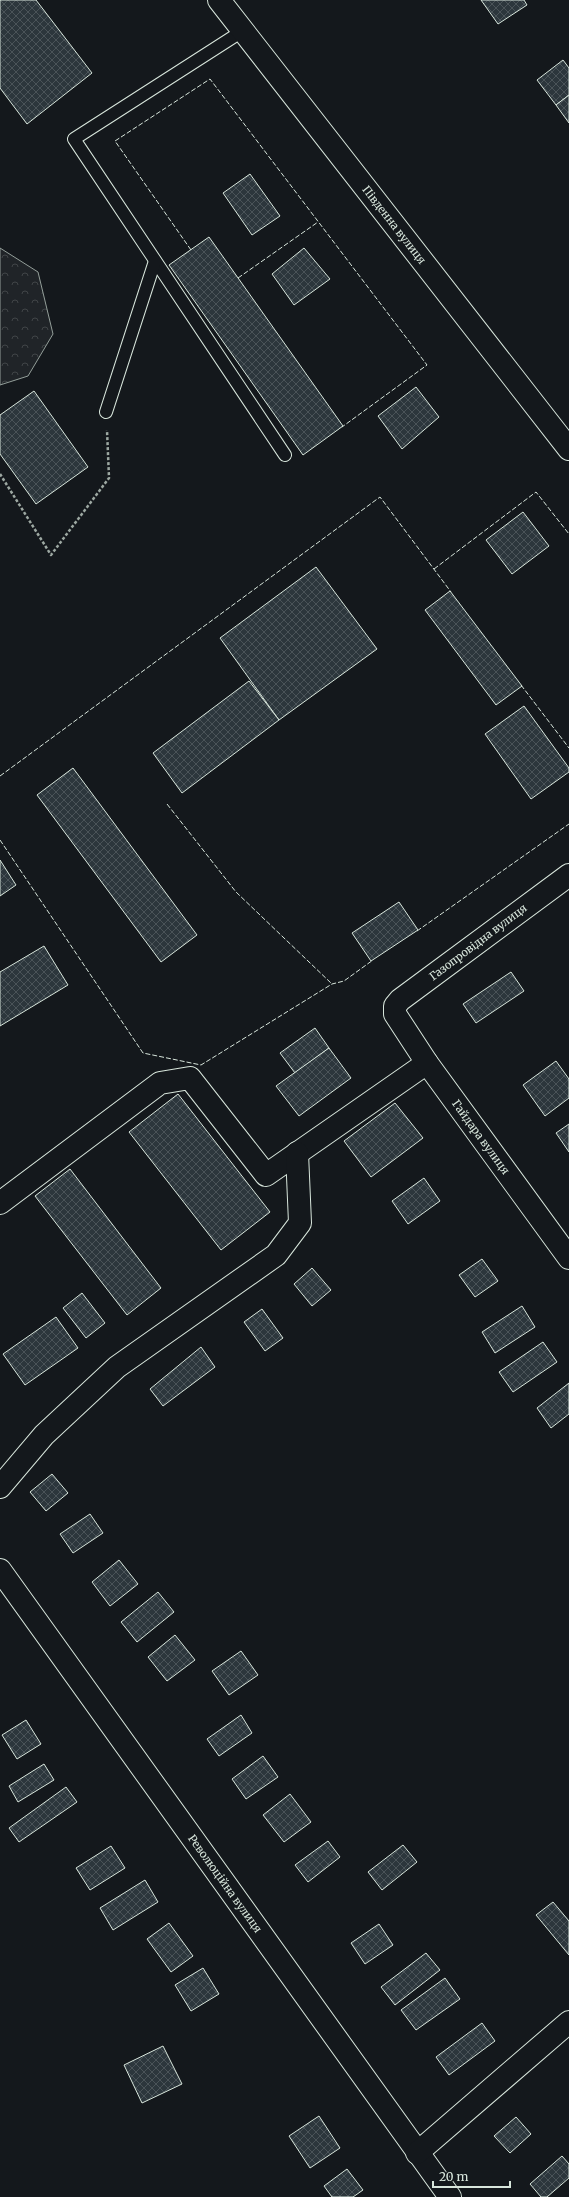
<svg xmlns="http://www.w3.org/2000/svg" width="569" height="2197" font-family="Merriweather,serif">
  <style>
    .forest { fill: url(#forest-crowns); stroke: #939e99 }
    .building { fill: url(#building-cross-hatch); stroke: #d8e6dc }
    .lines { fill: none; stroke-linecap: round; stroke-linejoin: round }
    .service-casing { stroke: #d8e6dc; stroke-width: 14 }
    .minor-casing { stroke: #d8e6dc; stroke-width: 24 }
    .tertiary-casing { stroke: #d8e6dc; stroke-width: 24 }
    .path { stroke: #9da8a2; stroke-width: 2.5; stroke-dasharray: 3 2; stroke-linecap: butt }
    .service { stroke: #14181c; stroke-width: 12 }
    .minor { stroke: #14181c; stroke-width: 22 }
    .tertiary { stroke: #14181c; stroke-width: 22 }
    .fence { stroke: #d8e6dc; stroke-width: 1; stroke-dasharray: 5 2; stroke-linecap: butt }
    .labels { text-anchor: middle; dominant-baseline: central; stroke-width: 3; stroke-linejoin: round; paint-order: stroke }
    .street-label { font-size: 11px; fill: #d8e6dc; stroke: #14181c }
  </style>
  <defs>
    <pattern id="forest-crowns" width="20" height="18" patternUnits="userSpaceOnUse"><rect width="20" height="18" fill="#202428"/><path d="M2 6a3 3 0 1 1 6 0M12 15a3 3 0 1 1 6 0" fill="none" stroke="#404447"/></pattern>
    <pattern id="building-cross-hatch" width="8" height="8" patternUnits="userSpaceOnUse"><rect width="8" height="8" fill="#2c363c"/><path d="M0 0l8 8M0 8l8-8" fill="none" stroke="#4a5358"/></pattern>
  </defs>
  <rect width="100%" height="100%" fill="#14181c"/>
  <!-- forest -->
  <polygon class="forest" points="0,248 38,272 53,334 28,376 0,385"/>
  <!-- building -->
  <g class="building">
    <polygon points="0,0 36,0 92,73 27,124 0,88"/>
    <polygon points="481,0 524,0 527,5 498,24"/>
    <polygon points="563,60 569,68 569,95 556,105 537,80"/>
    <polygon points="569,95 569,123 556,105"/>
    <polygon points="250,174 280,216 252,235 223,193"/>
    <polygon points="209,237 343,426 303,455 169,265"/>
    <polygon points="304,248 330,279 294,305 272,274"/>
    <polygon points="416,387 439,417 402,449 378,416"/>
    <polygon points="34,391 88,467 36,504 0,454 0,415"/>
    <polygon points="523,512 549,546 512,574 486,540"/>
    <polygon points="316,567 377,649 279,720 220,638"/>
    <polygon points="450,591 522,686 496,705 425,610"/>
    <polygon points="249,681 279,720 182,793 153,753"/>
    <polygon points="524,706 569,768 569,772 531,799 485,734"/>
    <polygon points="73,768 197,935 161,962 37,795"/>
    <polygon points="0,860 16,885 0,896"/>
    <polygon points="399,902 418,930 371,961 352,933"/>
    <polygon points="44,946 68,985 0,1026 0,972"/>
    <polygon points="511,972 524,991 476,1023 463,1004"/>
    <polygon points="315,1028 329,1048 295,1073 280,1053"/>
    <polygon points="329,1048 351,1078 299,1116 276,1086"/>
    <polygon points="556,1061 569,1079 569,1098 545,1116 523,1085"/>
    <polygon points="178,1094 270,1212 221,1250 129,1132"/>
    <polygon points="395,1103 423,1138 371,1177 344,1141"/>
    <polygon points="569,1124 569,1152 556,1133"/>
    <polygon points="70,1169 161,1288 127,1315 35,1196"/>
    <polygon points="424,1178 440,1201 408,1224 392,1201"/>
    <polygon points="482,1259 498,1281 475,1297 459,1275"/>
    <polygon points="312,1268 331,1290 312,1306 294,1284"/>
    <polygon points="82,1293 105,1323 86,1338 63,1308"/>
    <polygon points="522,1306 535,1327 495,1353 482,1332"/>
    <polygon points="262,1309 283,1338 265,1351 244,1322"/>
    <polygon points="56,1317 78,1348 25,1385 3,1354"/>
    <polygon points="543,1342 557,1362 513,1392 499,1372"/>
    <polygon points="201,1347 215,1367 163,1406 150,1389"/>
    <polygon points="569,1383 569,1414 551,1428 537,1408"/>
    <polygon points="52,1474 68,1493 46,1511 30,1492"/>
    <polygon points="90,1514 103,1533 73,1553 60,1534"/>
    <polygon points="119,1560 138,1584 110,1606 92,1582"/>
    <polygon points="158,1592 174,1612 137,1642 121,1622"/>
    <polygon points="175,1635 195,1660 167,1681 148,1657"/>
    <polygon points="241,1651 258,1675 229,1695 212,1671"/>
    <polygon points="241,1715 252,1733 219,1756 207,1739"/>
    <polygon points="26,1720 41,1744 17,1759 2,1735"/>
    <polygon points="263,1756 278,1777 246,1799 232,1779"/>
    <polygon points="44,1764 54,1780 18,1802 9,1786"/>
    <polygon points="66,1787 77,1802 19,1842 9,1828"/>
    <polygon points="290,1794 311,1822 284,1842 263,1815"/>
    <polygon points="328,1841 340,1857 308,1882 295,1865"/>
    <polygon points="403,1845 417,1862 382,1890 368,1872"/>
    <polygon points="111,1846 125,1868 90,1890 76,1868"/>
    <polygon points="145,1880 158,1902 113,1930 100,1908"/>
    <polygon points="553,1902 569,1921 569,1955 536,1915"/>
    <polygon points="169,1923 193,1956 171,1972 147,1939"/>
    <polygon points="379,1924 393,1945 365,1964 351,1943"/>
    <polygon points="426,1953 440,1970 395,2005 381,1987"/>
    <polygon points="203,1968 219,1994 191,2011 175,1985"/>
    <polygon points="445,1978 460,1999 416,2030 401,2010"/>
    <polygon points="482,2023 495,2041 449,2075 436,2057"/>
    <polygon points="163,2046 182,2084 142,2103 124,2065"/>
    <polygon points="319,2116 340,2148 310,2168 289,2136"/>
    <polygon points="516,2117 531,2134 510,2153 494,2136"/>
    <polygon points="562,2156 569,2164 569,2178 547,2197 541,2197 530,2184"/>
    <polygon points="347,2169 363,2190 353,2197 332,2197 324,2186"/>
  </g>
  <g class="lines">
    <!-- service casing -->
    <g class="service-casing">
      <g id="service">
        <polyline points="244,30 74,139 285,455"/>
        <polyline points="106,412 155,261"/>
      </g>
    </g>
    <!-- minor casing -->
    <g class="minor-casing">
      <g id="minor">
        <polyline points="0,1203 160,1083 190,1078 266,1175 427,1063"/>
        <polyline points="0,1487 44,1435 117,1367 276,1255 300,1223 297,1153"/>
        <path id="s1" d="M 0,1570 L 450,2197"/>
        <polyline points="417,2153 569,2022"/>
      </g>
    </g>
    <!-- tertiary casing -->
    <g class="tertiary-casing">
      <g id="tertiary">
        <path id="s2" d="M 219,0 L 569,449"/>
        <path id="s3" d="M 569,875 L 400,1000 L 395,1006 L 395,1014 L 427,1063 L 569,1258"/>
      </g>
    </g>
    <!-- path -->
    <polyline class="path" points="0,474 51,555 109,478 107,430"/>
    <!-- service -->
    <use href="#service" class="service"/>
    <!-- minor -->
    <use href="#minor" class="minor"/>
    <!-- tertiary -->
    <use href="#tertiary" class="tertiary"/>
    <!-- fence -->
    <g class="fence">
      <polyline points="191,250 115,141 210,79 427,365 342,427"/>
      <polyline points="238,278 318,222"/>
      <polyline points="434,569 536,492 569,534"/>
      <polyline points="521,685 569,748"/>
      <polyline points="0,776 380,497 451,592"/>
      <polyline points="167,804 236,892 332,984"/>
      <polyline points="0,840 143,1053 201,1065 332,984 344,981 373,960"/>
      <polyline points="417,931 569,824"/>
    </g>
  </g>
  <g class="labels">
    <!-- street labels -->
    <g class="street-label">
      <text stroke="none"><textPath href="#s2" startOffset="285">Південна вулиця</textPath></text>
      <text transform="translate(478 942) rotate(-37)">Газопровідна вулиця</text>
      <text stroke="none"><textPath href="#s3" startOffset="376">Гайдара вулиця</textPath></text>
      <text stroke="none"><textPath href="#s1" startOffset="386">Революційна вулиця</textPath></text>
    </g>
  </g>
  <!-- scale -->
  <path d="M433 2181v6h77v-6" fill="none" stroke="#d8e6dc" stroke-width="2"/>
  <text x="439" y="2181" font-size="12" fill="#d8e6dc" stroke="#14181c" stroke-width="3" paint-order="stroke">20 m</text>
</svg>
